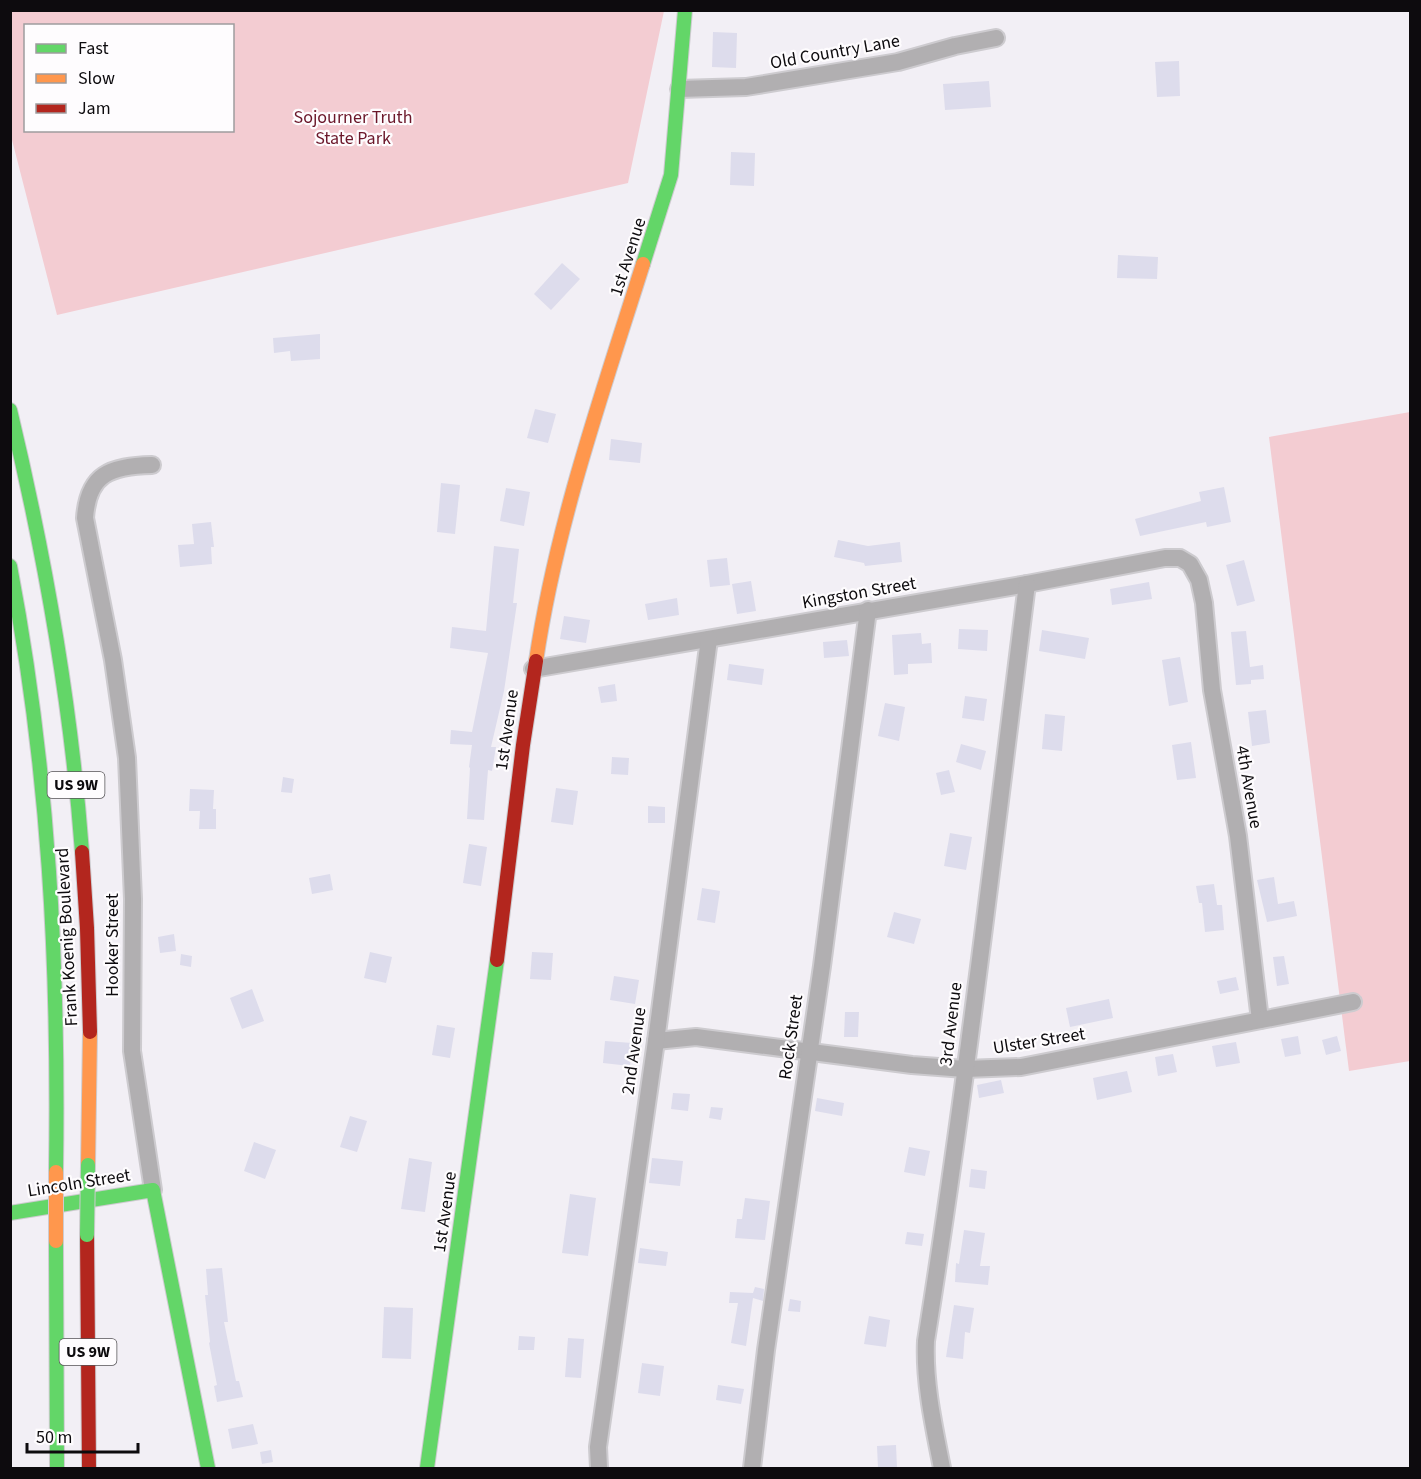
<svg xmlns="http://www.w3.org/2000/svg" width="1421" height="1479" font-family="'Source Sans 3',sans-serif">
  <style>
    .green { fill: #f3ccd2; fill-rule: evenodd }
    .building { fill: #dddcec }
    .lines { fill: none; stroke-linecap: round; stroke-linejoin: round }
    .street-casing { stroke: #cdcbcf; stroke-width: 20 }
    .fast-casing { stroke: #cdcbcf; stroke-width: 16 }
    .slow-casing { stroke: #cdcbcf; stroke-width: 16 }
    .jam-casing { stroke: #cdcbcf; stroke-width: 16 }
    .street { stroke: #b1afb1; stroke-width: 16 }
    .fast { stroke: #63d668; stroke-width: 14 }
    .slow { stroke: #ff974d; stroke-width: 14 }
    .jam { stroke: #b3261e; stroke-width: 14 }
    .fast-bridge-casing { stroke: #cdcbcf; stroke-width: 16; stroke-linecap: butt }
    .slow-bridge-casing { stroke: #cdcbcf; stroke-width: 16; stroke-linecap: butt }
    .fast-bridge { stroke: #63d668; stroke-width: 14 }
    .slow-bridge { stroke: #ff974d; stroke-width: 14 }
    .labels { text-anchor: middle; dominant-baseline: central; stroke-width: 4.5; stroke-linejoin: round; paint-order: stroke }
    .shield { fill: #fefcfe; stroke: #555356; stroke-width: 1.5 }
    .shield-label { font-size: 16px; font-weight: bold; fill: #0d0b0e }
    .street-label { font-size: 18px; fill: #0d0b0e; stroke: #fefcfe }
    .park-label { font-size: 18px; fill: #6b172a; stroke: #fefcfe }
  </style>
  <rect width="100%" height="100%" fill="#f2eff5"/>
  <!-- green -->
  <g class="green">
    <path d="M 10,11 L 11,10 L 664,11 L 628,183 L 57,315 L 11,136 ZM 26,26 L 232,26 L 232,130 L 26,130 Z"/>
    <polygon points="1410,412 1410,1061 1349,1071 1269,437"/>
  </g>
  <!-- building -->
  <g class="building">
    <polygon points="713,32 737,33 736,68 712,67"/>
    <polygon points="1179,61 1180,96 1157,97 1155,62"/>
    <polygon points="989,81 991,107 945,110 943,84"/>
    <polygon points="731,152 755,153 754,186 730,185"/>
    <polygon points="1118,255 1158,257 1157,279 1117,278"/>
    <polygon points="562,263 580,279 551,310 534,294"/>
    <polygon points="320,334 320,359 291,361 290,351 274,353 273,338"/>
    <polygon points="535,409 556,414 548,443 527,438"/>
    <polygon points="611,439 642,443 640,463 609,460"/>
    <polygon points="441,483 460,485 455,534 437,532"/>
    <polygon points="1224,487 1231,522 1207,527 1206,522 1140,536 1135,519 1201,501 1199,492"/>
    <polygon points="506,488 530,492 524,526 500,521"/>
    <polygon points="211,522 214,547 211,547 212,564 180,567 178,545 194,544 192,524"/>
    <polygon points="838,540 868,546 900,542 902,562 865,566 864,563 834,557"/>
    <polygon points="494,546 519,549 513,603 517,603 504,691 491,747 496,747 492,771 488,770 484,820 467,819 470,768 469,767 472,745 450,744 451,730 472,732 488,653 450,648 452,627 486,631"/>
    <polygon points="727,558 730,585 710,587 707,560"/>
    <polygon points="1244,560 1255,601 1237,606 1226,565"/>
    <polygon points="751,581 756,611 737,614 732,584"/>
    <polygon points="1149,582 1152,599 1112,605 1110,589"/>
    <polygon points="677,598 679,615 648,620 645,604"/>
    <polygon points="564,616 590,620 586,643 560,639"/>
    <polygon points="959,629 988,630 987,651 958,649"/>
    <polygon points="1042,630 1089,638 1085,659 1039,651"/>
    <polygon points="1246,631 1250,667 1263,665 1264,679 1251,680 1251,684 1236,685 1231,632"/>
    <polygon points="921,633 922,644 931,643 932,663 908,664 908,674 894,675 892,635"/>
    <polygon points="847,640 849,656 824,658 823,642"/>
    <polygon points="1180,657 1188,702 1169,706 1162,660"/>
    <polygon points="729,664 764,669 762,685 727,680"/>
    <polygon points="615,684 617,701 601,703 598,687"/>
    <polygon points="965,696 987,699 984,721 962,718"/>
    <polygon points="885,703 905,707 899,741 878,736"/>
    <polygon points="1266,710 1270,743 1252,746 1248,712"/>
    <polygon points="1045,714 1065,716 1062,751 1042,749"/>
    <polygon points="1191,742 1196,778 1177,780 1172,745"/>
    <polygon points="961,744 986,751 981,770 956,762"/>
    <polygon points="612,757 629,758 628,775 611,774"/>
    <polygon points="949,770 955,792 941,795 936,773"/>
    <polygon points="283,777 294,779 292,793 281,792"/>
    <polygon points="556,788 578,791 573,825 551,822"/>
    <polygon points="190,789 214,790 213,809 216,809 216,829 199,829 200,811 189,811"/>
    <polygon points="648,806 665,807 665,823 648,823"/>
    <polygon points="950,833 972,837 966,870 944,866"/>
    <polygon points="469,844 487,847 481,886 463,883"/>
    <polygon points="330,874 333,890 312,894 309,878"/>
    <polygon points="1274,877 1278,904 1294,901 1297,916 1267,922 1257,880"/>
    <polygon points="1214,884 1217,905 1222,905 1224,930 1205,932 1202,903 1199,903 1196,886"/>
    <polygon points="702,888 720,891 715,923 697,920"/>
    <polygon points="894,912 921,919 914,944 887,937"/>
    <polygon points="174,934 176,951 160,953 158,937"/>
    <polygon points="370,952 392,957 386,983 364,978"/>
    <polygon points="532,952 553,953 551,980 530,979"/>
    <polygon points="181,954 192,956 191,967 180,965"/>
    <polygon points="1284,956 1289,984 1277,986 1273,957"/>
    <polygon points="614,976 639,980 635,1004 610,1000"/>
    <polygon points="1236,977 1239,990 1220,994 1217,981"/>
    <polygon points="252,989 264,1021 242,1029 230,998"/>
    <polygon points="1109,999 1113,1018 1070,1027 1066,1008"/>
    <polygon points="845,1012 859,1012 858,1037 844,1037"/>
    <polygon points="437,1025 455,1028 450,1058 432,1055"/>
    <polygon points="1298,1036 1301,1054 1285,1057 1281,1039"/>
    <polygon points="1337,1036 1341,1051 1326,1055 1322,1040"/>
    <polygon points="605,1041 632,1043 630,1066 603,1063"/>
    <polygon points="1236,1042 1240,1063 1216,1067 1212,1046"/>
    <polygon points="1173,1054 1177,1072 1158,1076 1155,1057"/>
    <polygon points="1127,1071 1132,1092 1097,1100 1093,1078"/>
    <polygon points="1001,1080 1004,1093 979,1098 977,1085"/>
    <polygon points="673,1093 690,1094 688,1111 671,1109"/>
    <polygon points="817,1098 844,1103 842,1116 815,1111"/>
    <polygon points="711,1107 723,1108 721,1120 709,1118"/>
    <polygon points="350,1116 367,1121 357,1152 340,1147"/>
    <polygon points="254,1142 276,1150 265,1179 244,1171"/>
    <polygon points="909,1147 930,1151 925,1176 904,1172"/>
    <polygon points="409,1158 432,1162 425,1212 401,1209"/>
    <polygon points="652,1158 683,1161 680,1186 649,1183"/>
    <polygon points="971,1169 987,1171 985,1189 969,1187"/>
    <polygon points="570,1194 596,1198 588,1256 562,1253"/>
    <polygon points="745,1198 770,1201 765,1240 735,1238 737,1219 742,1219"/>
    <polygon points="964,1230 985,1233 980,1266 990,1266 988,1285 955,1282 956,1263 959,1264"/>
    <polygon points="907,1232 924,1234 922,1246 905,1244"/>
    <polygon points="640,1248 668,1252 666,1266 638,1263"/>
    <polygon points="222,1268 228,1322 224,1322 236,1381 239,1381 243,1397 217,1402 214,1386 217,1385 209,1343 210,1342 205,1295 208,1295 206,1269"/>
    <polygon points="755,1287 764,1289 763,1301 753,1298 746,1346 731,1343 738,1303 729,1303 730,1292 753,1293"/>
    <polygon points="790,1299 801,1301 800,1312 788,1311"/>
    <polygon points="954,1305 974,1308 970,1333 965,1332 963,1359 946,1357"/>
    <polygon points="384,1307 413,1308 411,1359 382,1358"/>
    <polygon points="869,1316 890,1320 886,1347 864,1344"/>
    <polygon points="519,1336 535,1337 534,1350 518,1350"/>
    <polygon points="568,1338 584,1339 581,1378 565,1377"/>
    <polygon points="642,1363 664,1366 660,1396 638,1393"/>
    <polygon points="718,1385 744,1389 741,1404 716,1400"/>
    <polygon points="253,1424 258,1444 232,1449 228,1429"/>
    <polygon points="896,1445 897,1468 878,1468 877,1446"/>
    <polygon points="271,1450 273,1462 262,1464 260,1452"/>
  </g>
  <g class="lines">
    <!-- street casing -->
    <g class="street-casing">
      <g id="street">
        <polyline points="679,89 746,87 898,62 955,46 996,38"/>
        <path d="M 152,465 C 110,466 88,474 85,518 L 113,660 L 127,758 L 133,899 L 132,1051 L 153,1190"/>
        <polyline points="533,669 1027,584 1165,558 1180,558 1190,564 1199,580 1204,603 1212,690 1238,836 1260,1020"/>
        <polyline points="656,1041 696,1037 912,1065 965,1069 1021,1067 1353,1002"/>
        <polyline points="599,1468 598,1447 656,1041 709,639"/>
        <polyline points="752,1468 766,1350 822,966 868,610"/>
        <path d="M 942,1468 C 934,1427 924,1383 926,1341 C 966,1090 995,837 1027,584"/>
      </g>
    </g>
    <!-- fast casing -->
    <g class="fast-casing">
      <g id="fast">
        <polyline points="643,264 671,175 685,10"/>
        <path d="M 10,410 C 45,556 71,702 82,852"/>
        <path d="M 10,566 C 49,770 59,965 56,1172"/>
        <polyline points="10,1213 153,1190 208,1468"/>
        <polyline points="56,1241 57,1468"/>
        <polyline points="427,1468 497,960"/>
      </g>
    </g>
    <!-- slow casing -->
    <g class="slow-casing">
      <g id="slow">
        <path d="M 536,661 C 556,525 602,394 643,264"/>
        <polyline points="88,1165 90,1032"/>
      </g>
    </g>
    <!-- jam casing -->
    <g class="jam-casing">
      <g id="jam">
        <polyline points="82,852 87,928 90,1032"/>
        <polyline points="497,960 523,745 536,661"/>
        <polyline points="87,1235 89,1468"/>
      </g>
    </g>
    <!-- street -->
    <use href="#street" class="street"/>
    <!-- fast -->
    <use href="#fast" class="fast"/>
    <!-- slow -->
    <use href="#slow" class="slow"/>
    <!-- jam -->
    <use href="#jam" class="jam"/>
    <!-- fast-bridge casing -->
    <g class="fast-bridge-casing">
      <polyline id="fast-bridge" points="87,1235 88,1165"/>
    </g>
    <!-- slow-bridge casing -->
    <g class="slow-bridge-casing">
      <polyline id="slow-bridge" points="56,1172 56,1241"/>
    </g>
    <!-- fast-bridge -->
    <use href="#fast-bridge" class="fast-bridge"/>
    <!-- slow-bridge -->
    <use href="#slow-bridge" class="slow-bridge"/>
  </g>
  <g class="labels">
    <!-- shield labels -->
    <g class="shield">
      <rect x="47.5" y="772" width="57" height="26" rx="4.5"/>
      <rect x="59.5" y="1339" width="57" height="26" rx="4.5"/>
    </g>
    <g class="shield-label">
      <text x="76" y="785">US 9W</text>
      <text x="88" y="1352">US 9W</text>
    </g>
    <!-- street labels -->
    <g class="street-label">
      <text transform="translate(835 52) rotate(-10)">Old Country Lane</text>
      <text transform="translate(628 257) rotate(-72)">1st Avenue</text>
      <text transform="translate(859 593) rotate(-10)">Kingston Street</text>
      <text transform="translate(507 730) rotate(-82)">1st Avenue</text>
      <text transform="translate(1249 787) rotate(80)">4th Avenue</text>
      <text transform="translate(67 937) rotate(-93)">Frank Koenig Boulevard</text>
      <text transform="translate(112 945) rotate(-90)">Hooker Street</text>
      <text transform="translate(951 1024) rotate(-83)">3rd Avenue</text>
      <text transform="translate(791 1037) rotate(-82)">Rock Street</text>
      <text transform="translate(1039 1041) rotate(-9)">Ulster Street</text>
      <text transform="translate(634 1051) rotate(-82)">2nd Avenue</text>
      <text transform="translate(79 1183) rotate(-9)">Lincoln Street</text>
      <text transform="translate(445 1212) rotate(-82)">1st Avenue</text>
    </g>
    <!-- park labels -->
    <g class="park-label">
      <text x="353" y="117">Sojourner Truth<tspan x="353" dy="21">State Park</tspan></text>
    </g>
  </g>
  <!-- border -->
  <rect width="1421" height="1479" fill="none" stroke="#0d0b0e" stroke-width="24"/>
  <!-- legend -->
  <rect x="24" y="24" width="210" height="108" fill="#fefcfe" stroke="#9e9c9e" stroke-width="1.5"/>
  <rect x="36" y="44" width="30" height="9" fill="#63d668" stroke="#9e9c9e" stroke-width="1.5"/>
  <text x="78" y="54" font-size="18" fill="#0d0b0e">Fast</text>
  <rect x="36" y="74" width="30" height="9" fill="#ff974d" stroke="#9e9c9e" stroke-width="1.5"/>
  <text x="78" y="84" font-size="18" fill="#0d0b0e">Slow</text>
  <rect x="36" y="104" width="30" height="9" fill="#b3261e" stroke="#9e9c9e" stroke-width="1.5"/>
  <text x="78" y="114" font-size="18" fill="#0d0b0e">Jam</text>
  <!-- scale -->
  <path d="M27 1443v9h111v-9" fill="none" stroke="#0d0b0e" stroke-width="3"/>
  <text x="36" y="1443" font-size="18" fill="#0d0b0e" stroke="#fefcfe" stroke-width="4.5" paint-order="stroke">50 m</text>
</svg>
